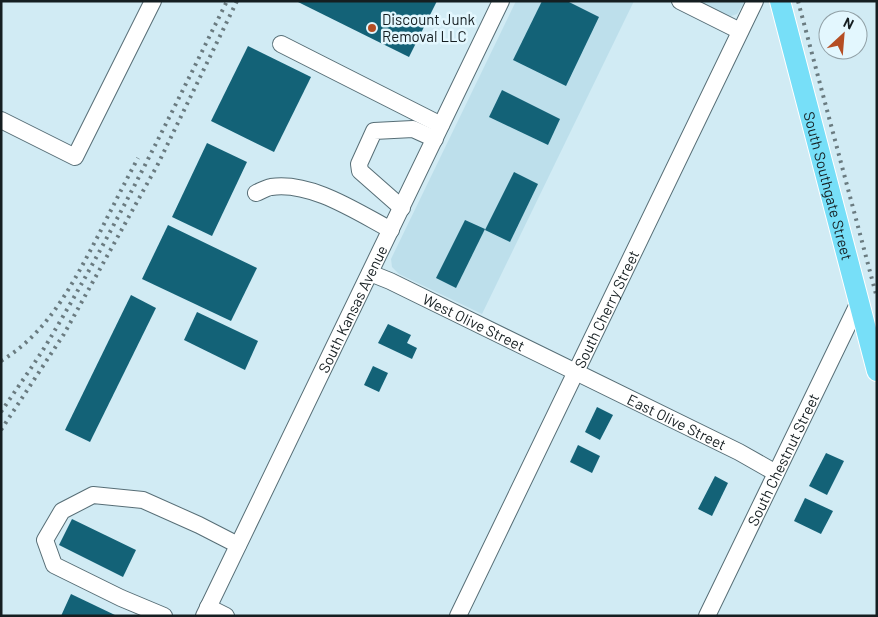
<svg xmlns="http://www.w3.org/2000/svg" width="878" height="617" font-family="Barlow,sans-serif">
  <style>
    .built { fill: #bddfeb }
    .building { fill: #136277 }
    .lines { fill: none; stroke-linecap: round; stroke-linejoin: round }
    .minor-casing { stroke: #576e76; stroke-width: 18 }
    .major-casing { stroke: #fff; stroke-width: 22 }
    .minor { stroke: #fff; stroke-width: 16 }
    .major { stroke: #77dff8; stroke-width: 20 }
    .rail { stroke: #6a7b80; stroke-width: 4; stroke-dasharray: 2.5 5; stroke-linecap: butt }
    .poi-dot { fill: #b54e24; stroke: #e3f7fe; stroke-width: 2 }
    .labels { text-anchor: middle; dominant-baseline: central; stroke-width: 5; stroke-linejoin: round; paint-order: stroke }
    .poi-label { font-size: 15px; fill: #151e21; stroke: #e3f7fe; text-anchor: start }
    .street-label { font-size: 15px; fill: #151e21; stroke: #e3f7fe }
  </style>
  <rect width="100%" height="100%" fill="#d1ebf4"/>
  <!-- built -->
  <g class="built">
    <polygon points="516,1 634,1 482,314 399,274 392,267 391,259"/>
    <polygon points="688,1 745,1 737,14 728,17"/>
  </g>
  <!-- building -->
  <g class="building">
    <polygon points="296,1 437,1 409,57"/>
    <polygon points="542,1 567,1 599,17 566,86 513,60"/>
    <polygon points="248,46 311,77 274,152 211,121"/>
    <polygon points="502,90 560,119 548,145 489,117"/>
    <polygon points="207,143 247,162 212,236 172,217"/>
    <polygon points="514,172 538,184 510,242 485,230"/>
    <polygon points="465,220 485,229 456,288 436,278"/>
    <polygon points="168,225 257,268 231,321 142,279"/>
    <polygon points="131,295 156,308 90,442 65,430"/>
    <polygon points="197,312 258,341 245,370 184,340"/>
    <polygon points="388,324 411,335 407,343 417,348 412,359 378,343"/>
    <polygon points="373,366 388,373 379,392 364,385"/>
    <polygon points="597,407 613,415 600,440 585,432"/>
    <polygon points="578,445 600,456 592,473 570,462"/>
    <polygon points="826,453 844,461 827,495 809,486"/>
    <polygon points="715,476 728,483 712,516 698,509"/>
    <polygon points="805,498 833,511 821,534 794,521"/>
    <polygon points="72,519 136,550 123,577 59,545"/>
    <polygon points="71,594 117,616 61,616"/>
  </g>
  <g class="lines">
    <!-- minor casing -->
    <g class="minor-casing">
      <g id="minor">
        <polyline points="680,1 740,31"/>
        <polyline points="281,44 441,125"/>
        <polyline points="1,120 75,157 153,1"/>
        <path d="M 256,193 C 261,191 266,188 271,187 C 311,181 357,212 391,230"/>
        <polyline points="402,208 360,171 359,164 374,131 413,129 435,139"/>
        <path id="s1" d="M 370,273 L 390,281 L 739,452 L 776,473"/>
        <polyline points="208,607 226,616"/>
        <polyline points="164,616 121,598 54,565 45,540 62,511 93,495 143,500 199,525 238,545"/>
        <path id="s2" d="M 204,616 L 501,1"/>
        <path id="s3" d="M 458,616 L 755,1"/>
        <path id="s4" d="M 707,616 L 859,302"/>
      </g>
    </g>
    <!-- major casing -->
    <g class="major-casing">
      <g id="major">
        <path id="s5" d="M 780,1 L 877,371"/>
      </g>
    </g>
    <!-- minor -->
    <use href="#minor" class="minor"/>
    <!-- major -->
    <use href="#major" class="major"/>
    <!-- rail -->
    <g class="rail">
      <polyline points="798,1 877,298"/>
      <path d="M 1,361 C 49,332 73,283 98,236 C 111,210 124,184 138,158"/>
      <path d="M 1,412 C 19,385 39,358 55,330 C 118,223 172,112 227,1"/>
      <polyline points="1,430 64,334 158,164 237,1"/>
    </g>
  </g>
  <!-- markers -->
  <circle class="poi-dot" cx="372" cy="28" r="5"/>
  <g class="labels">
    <!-- poi labels -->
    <g class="poi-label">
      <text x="382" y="19">Discount Junk<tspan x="382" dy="17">Removal LLC</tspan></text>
    </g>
    <!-- street labels -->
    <g class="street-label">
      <text stroke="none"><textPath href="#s5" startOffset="191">South Southgate Street</textPath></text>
      <text stroke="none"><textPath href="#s2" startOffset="341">South Kansas Avenue</textPath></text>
      <text stroke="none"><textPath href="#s3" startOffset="341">South Cherry Street</textPath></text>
      <text stroke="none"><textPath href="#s1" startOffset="115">West Olive Street</textPath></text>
      <text stroke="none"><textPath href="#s1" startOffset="341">East Olive Street</textPath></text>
      <text stroke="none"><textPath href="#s4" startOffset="174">South Chestnut Street</textPath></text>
    </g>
  </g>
  <!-- border -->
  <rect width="878" height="617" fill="none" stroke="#151e21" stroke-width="5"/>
  <!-- north arrow -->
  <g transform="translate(843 35) rotate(26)"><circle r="24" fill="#e3f7fe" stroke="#91a0a6"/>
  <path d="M0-4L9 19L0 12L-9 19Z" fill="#b54e24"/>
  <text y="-8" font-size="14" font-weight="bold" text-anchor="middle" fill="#151e21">N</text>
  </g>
</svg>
